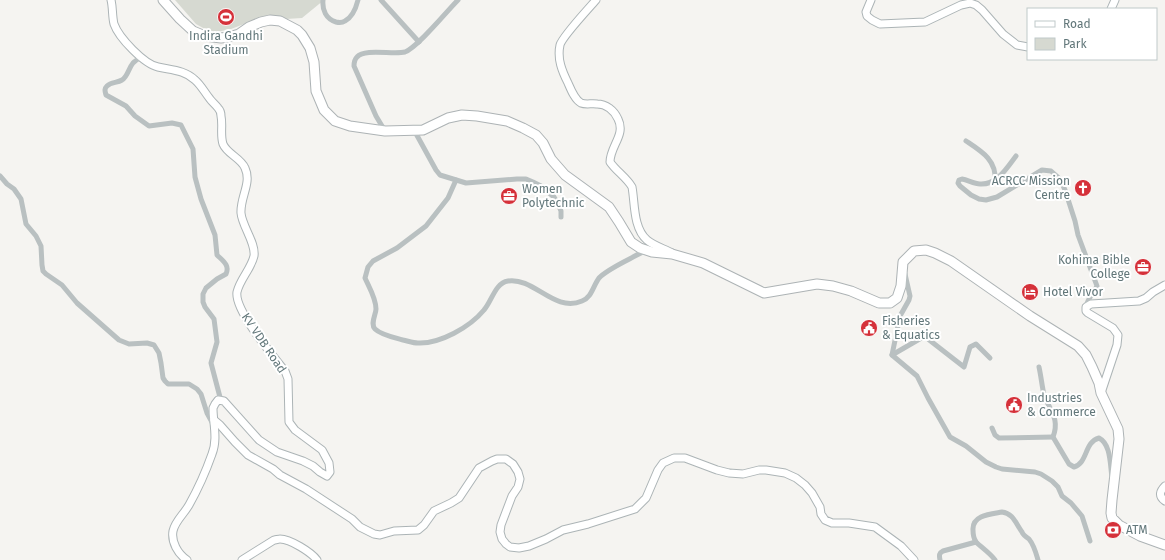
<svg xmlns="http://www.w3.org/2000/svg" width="1165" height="560" font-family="'Fira Sans',sans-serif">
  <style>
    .green { fill: #d6d9d1 }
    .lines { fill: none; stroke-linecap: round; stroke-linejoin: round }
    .secondary-casing { stroke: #acb4b6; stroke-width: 9 }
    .highway-casing { stroke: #adb3b5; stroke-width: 11 }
    .street { stroke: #b9c0c1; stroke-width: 5 }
    .secondary { stroke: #fff; stroke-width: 7 }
    .highway { stroke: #fff; stroke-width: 9 }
    .labels { text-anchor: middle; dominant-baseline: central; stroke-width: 4; stroke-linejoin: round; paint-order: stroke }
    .poi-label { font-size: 12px; fill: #62777a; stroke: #fff; text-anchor: start }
    .street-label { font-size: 12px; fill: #62777a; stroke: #fff }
  </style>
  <rect width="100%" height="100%" fill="#f5f4f1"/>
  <!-- green -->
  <polygon class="green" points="175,0 324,0 302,18 286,19 268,15 231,29 212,33 196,24"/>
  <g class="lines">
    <!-- secondary casing -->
    <g class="secondary-casing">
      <g id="secondary">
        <path d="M 111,0 C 113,8 112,16 114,24 C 119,38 144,64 158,67 C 171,70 185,70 195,80 C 201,85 205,93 210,99 C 212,102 216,105 218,108 C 220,110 221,114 221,116 C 223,125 220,135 223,144 C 227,154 241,158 245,168 C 252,183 240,197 241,213 C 242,226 256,243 254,256 C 251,269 240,279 237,292 C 234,310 273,356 285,371 L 288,379 L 289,422 L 295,430 L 322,450 L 329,463 L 330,472 L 327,476 L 320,472 L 313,466 L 303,461 L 277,452 L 259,440 L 224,401 L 218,400 L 215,404 L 213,408 C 213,423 218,439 212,454 C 206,471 198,489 189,505 C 184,514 175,521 173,531 C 171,542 178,554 187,560"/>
        <path d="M 596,0 C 589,8 562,37 560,45 C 557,59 562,71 568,83 C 571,90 575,100 581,103 C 586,105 592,103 597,104 C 606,104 614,110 618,119 C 626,135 610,146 610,162 C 616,171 626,177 632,187 C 635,203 633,228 647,240 C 654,246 665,249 672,253"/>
        <polyline points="871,0 866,12 867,16 872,20 880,24 925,22 961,5 970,3 976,5 982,10 1003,34 1017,45 1028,47"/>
        <polyline points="1111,9 1115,0"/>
        <polyline points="1101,393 1117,345 1118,335 1113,328 1088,313 1086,311 1086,307 1091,304 1139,301 1146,298 1153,292 1165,285"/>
        <polyline points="214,420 220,425 235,442 248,455 273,469 280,475 306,489 352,519 360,527 374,534 380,535 394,531 418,530 424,525 434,511 451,503 459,498 479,468 492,461 497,459 506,459 513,464 518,472 520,479 518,487 512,496 501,525 500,532 502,539 506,544 510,547 519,548 529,546 546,539 563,530 588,524 635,509 646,498 658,470 663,463 674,458 685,458 717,470 729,473 743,474 759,470 766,470 785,473 796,478 805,485 812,493 820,507 821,514 825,520 832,523 849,523 875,527 901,546 914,560"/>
        <path d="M 1165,486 C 1160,491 1158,496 1165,501"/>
        <path d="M 242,560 L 274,540 C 275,540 279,539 280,539 C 290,539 311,552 317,560"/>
      </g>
    </g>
    <!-- highway casing -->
    <g class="highway-casing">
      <polyline id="highway" points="163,0 180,19 193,31 205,36 221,38 229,37 239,34 249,27 261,22 270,20 280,21 297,30 302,35 310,48 314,62 316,91 324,110 335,121 350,126 385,131 423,130 448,118 462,115 477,116 507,121 523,128 536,135 543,143 551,159 565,175 609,207 619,222 631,242 640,248 652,252 672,254 703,263 764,293 817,284 833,286 851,291 879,303 890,303 897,298 901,286 903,262 914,251 926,250 935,253 951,261 1030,316 1078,346 1086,355 1092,367 1099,383 1101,393 1118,429 1119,439 1112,500 1111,513 1112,518 1119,525 1140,536 1165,545"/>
    </g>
    <!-- street -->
    <g class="street">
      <path d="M 323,0 C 322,10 326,19 336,22 C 340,23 342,23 345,21 C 353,17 356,8 358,0"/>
      <polyline points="381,0 419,42"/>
      <path d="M 141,57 C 138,59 135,61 133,63 C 128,69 128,76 122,80 C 117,83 111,82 107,86 C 104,89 105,91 106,95 L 126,106 L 135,116 L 149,126 L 172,123 L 181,125 L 193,149 L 195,177 L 201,199 L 215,235 L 217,255 C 223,261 230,265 226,274 L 217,279 L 206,288 L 203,294 L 203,302 L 205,307 L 214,319 L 217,342 L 211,363 L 221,401"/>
      <polyline points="414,130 436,170 440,175 466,183 517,179 526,179 533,182 541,186 554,197 558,204 561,211 561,217"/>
      <path d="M 385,131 L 376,116 L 354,66 C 354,63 355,59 357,57 C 365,48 393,55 405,52 C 417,48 447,11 458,0"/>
      <path d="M 966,141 C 981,151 997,160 995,181"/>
      <path d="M 1016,156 C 1007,168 997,185 980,184 C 974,184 968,180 962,179 L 959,180 L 958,183 L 960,186 L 971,195 L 979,199 L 986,200 L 997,197 L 1042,170 L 1051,171 L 1060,179 L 1065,190 L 1075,221 L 1078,235 L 1097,286 C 1094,293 1087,299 1086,307"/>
      <polyline points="0,176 7,184 14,189 21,199 26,224 36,236 41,246 42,265 43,271 46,274 62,285 77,303 119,340 129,344 147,343 154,345 159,353 161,363 163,378 165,381 168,384 189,384 197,389 201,394 207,413 213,424"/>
      <path d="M 456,180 L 448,198 L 426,226 L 397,248 L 373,261 L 368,267 L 365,278 C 369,287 376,298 376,309 C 376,314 370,324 375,329 C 381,335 396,338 403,340 C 408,341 413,343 418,343 C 440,344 470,327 484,310 C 492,301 495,283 508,281 C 534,277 554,313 582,301 C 592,297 593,286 599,278 C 608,268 633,258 646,250"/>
      <polyline points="905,274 910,296 909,300 900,316 892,355 917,376 928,398 950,437 966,446 986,462 996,467 1002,469 1035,472 1041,474 1052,481 1058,487 1062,496 1071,503 1082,516 1090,541"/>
      <polyline points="892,355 923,337 928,339 964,367 970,347 976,344 990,358"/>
      <path d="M 1039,367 C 1041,376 1042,386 1044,395 C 1050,411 1060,419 1053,437 L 1069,464 L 1074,467 C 1088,463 1084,442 1099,438 C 1111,444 1110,465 1112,477"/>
      <polyline points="992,428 995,435 999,438 1053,437"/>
      <path d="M 940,560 C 939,555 939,553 943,551 L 976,542"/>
      <path d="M 995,560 C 990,553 982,548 976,542 C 974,539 973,534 973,530 C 972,515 991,514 1002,512 C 1013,513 1016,524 1022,532 C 1023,535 1026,537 1029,539 C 1034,545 1036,553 1038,560"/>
    </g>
    <!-- secondary -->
    <use href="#secondary" class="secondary"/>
    <!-- highway -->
    <use href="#highway" class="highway"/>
  </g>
  <!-- icons -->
  <defs>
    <g id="stadium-disc" transform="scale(0.9)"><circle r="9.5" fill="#d5313a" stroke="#fff"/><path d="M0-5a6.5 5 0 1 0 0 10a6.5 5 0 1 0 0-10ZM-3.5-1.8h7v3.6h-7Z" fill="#fff"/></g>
    <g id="church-disc" transform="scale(0.9)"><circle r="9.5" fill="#d5313a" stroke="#fff"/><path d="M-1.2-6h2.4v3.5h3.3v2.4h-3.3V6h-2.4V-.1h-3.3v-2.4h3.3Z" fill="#fff"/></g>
    <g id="office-disc" transform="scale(0.9)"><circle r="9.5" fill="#d5313a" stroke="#fff"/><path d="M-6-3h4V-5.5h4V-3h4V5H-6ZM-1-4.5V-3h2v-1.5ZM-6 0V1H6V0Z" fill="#fff"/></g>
    <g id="hotel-disc" transform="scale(0.9)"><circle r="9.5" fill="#d5313a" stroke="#fff"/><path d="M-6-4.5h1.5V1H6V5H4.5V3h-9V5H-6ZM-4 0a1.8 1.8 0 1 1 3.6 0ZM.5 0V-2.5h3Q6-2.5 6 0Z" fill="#fff"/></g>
    <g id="civic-disc" transform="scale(0.9)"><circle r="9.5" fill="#d5313a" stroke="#fff"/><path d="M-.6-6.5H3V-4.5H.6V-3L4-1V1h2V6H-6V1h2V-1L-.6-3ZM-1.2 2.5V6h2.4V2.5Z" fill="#fff"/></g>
    <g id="bank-disc" transform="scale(0.9)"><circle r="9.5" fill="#d5313a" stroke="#fff"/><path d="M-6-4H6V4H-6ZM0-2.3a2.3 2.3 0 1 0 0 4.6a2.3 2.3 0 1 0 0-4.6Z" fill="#fff"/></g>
  </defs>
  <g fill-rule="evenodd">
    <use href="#stadium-disc" x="226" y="17"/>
    <use href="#church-disc" x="1083" y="188"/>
    <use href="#office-disc" x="509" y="196"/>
    <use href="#office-disc" x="1143" y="267"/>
    <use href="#hotel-disc" x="1030" y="292"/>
    <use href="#civic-disc" x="869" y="328"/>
    <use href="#civic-disc" x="1014" y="405"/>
    <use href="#bank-disc" x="1113" y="530"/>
  </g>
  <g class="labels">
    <!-- poi labels -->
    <g class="poi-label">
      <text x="226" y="36" text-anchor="middle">Indira Gandhi<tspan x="226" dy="14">Stadium</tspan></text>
      <text x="1070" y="181" text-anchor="end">ACRCC Mission<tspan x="1070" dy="14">Centre</tspan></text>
      <text x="522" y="189">Women<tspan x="522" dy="14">Polytechnic</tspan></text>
      <text x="1130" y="260" text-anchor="end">Kohima Bible<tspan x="1130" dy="14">College</tspan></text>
      <text x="1043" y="292">Hotel Vivor</text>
      <text x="882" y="321">Fisheries<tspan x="882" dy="14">&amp; Equatics</tspan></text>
      <text x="1027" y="398">Industries<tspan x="1027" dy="14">&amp; Commerce</tspan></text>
      <text x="1126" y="530">ATM</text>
    </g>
    <!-- street labels -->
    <g class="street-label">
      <text transform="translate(264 343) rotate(56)">KV VDB Road</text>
    </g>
  </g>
  <!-- legend -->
  <rect x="1027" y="8" width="130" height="52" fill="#ffffff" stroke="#c0c9ca"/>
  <rect x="1035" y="21" width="20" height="6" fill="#ffffff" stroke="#c0c9ca"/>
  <text x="1063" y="28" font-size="12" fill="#62777a">Road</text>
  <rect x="1035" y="38" width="20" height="12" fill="#d6d9d1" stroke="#c0c9ca"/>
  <text x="1063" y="48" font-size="12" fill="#62777a">Park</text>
</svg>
